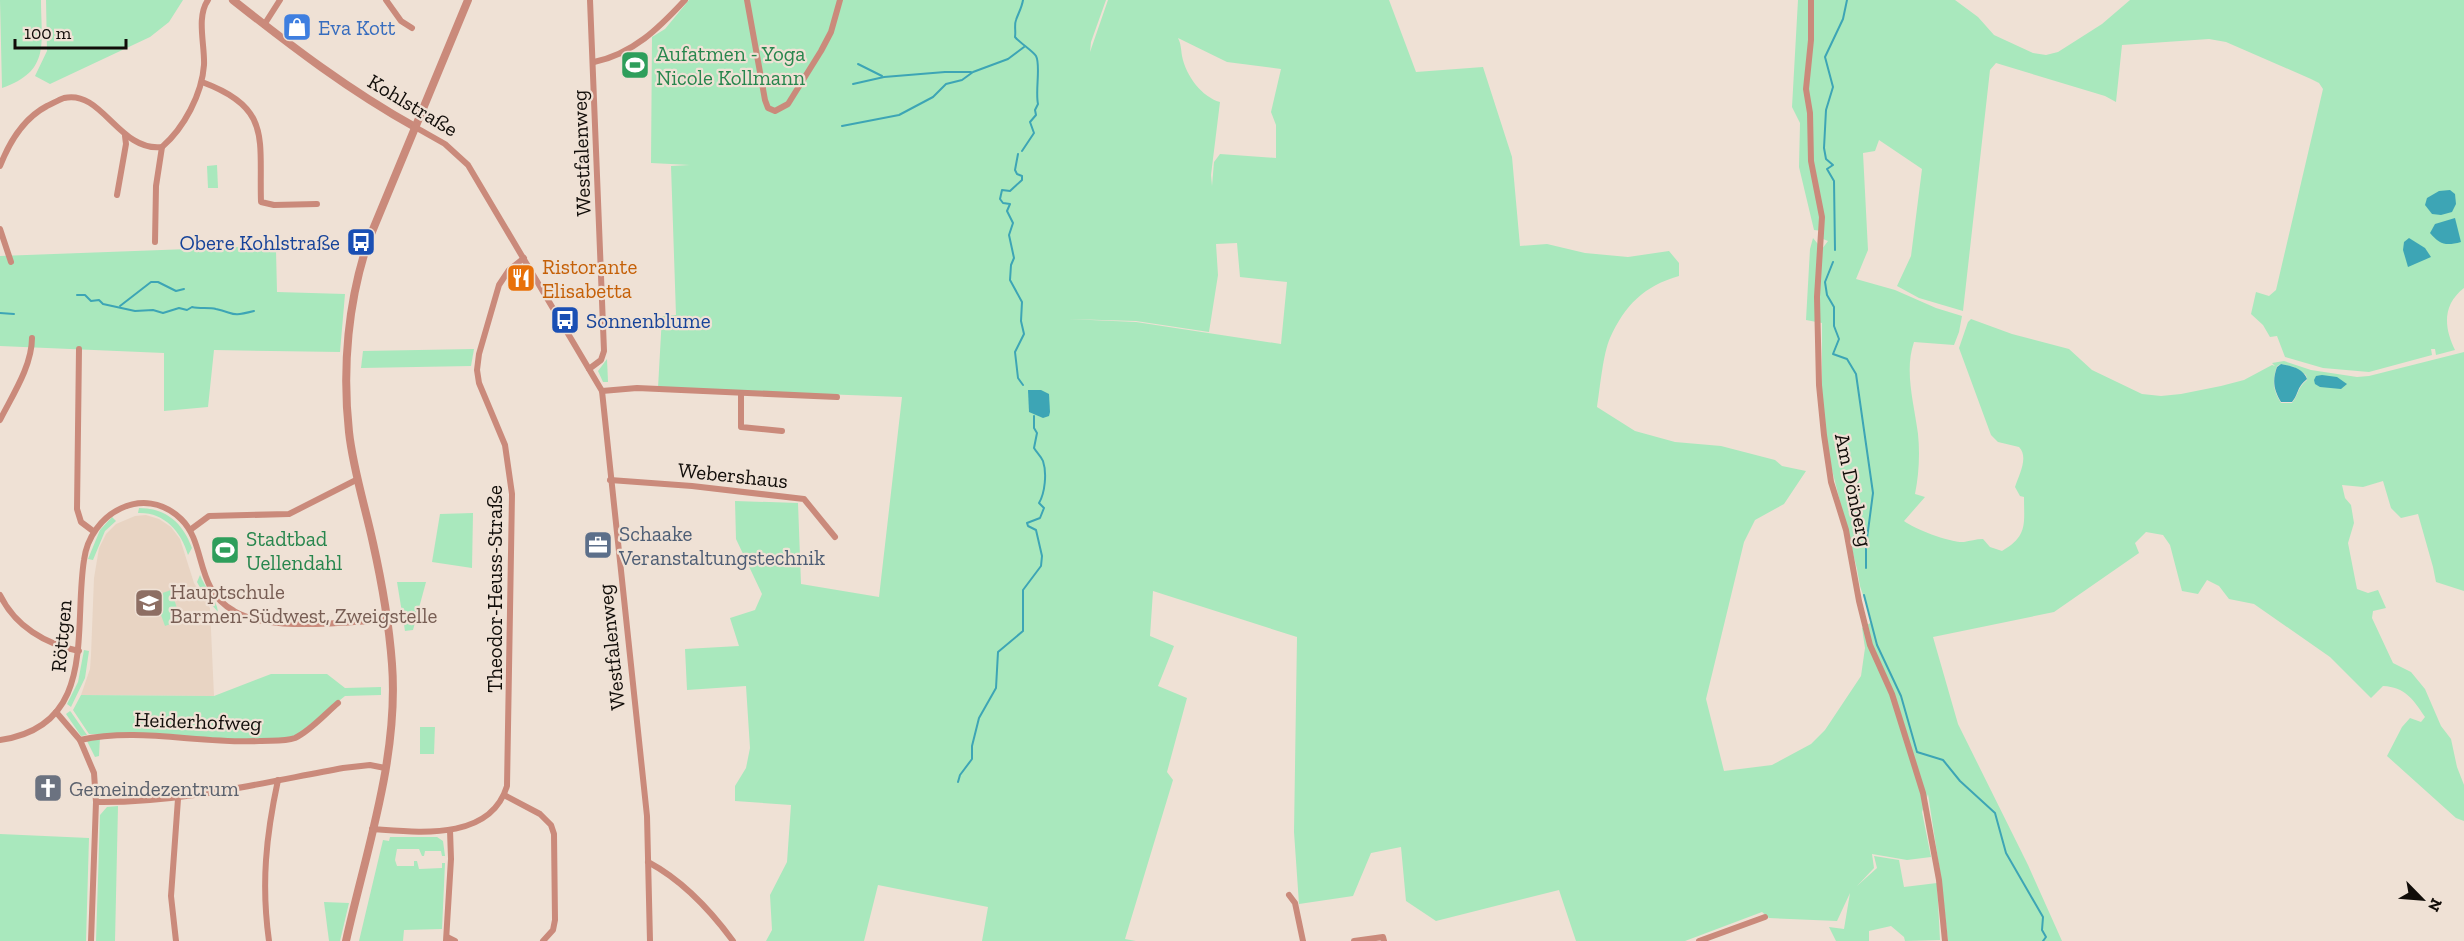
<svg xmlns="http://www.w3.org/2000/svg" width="2464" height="941" font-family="'Zilla Slab',serif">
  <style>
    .built { fill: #e8d4c3 }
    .green { fill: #a9e8bd; fill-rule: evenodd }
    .water { fill: #3da5b5 }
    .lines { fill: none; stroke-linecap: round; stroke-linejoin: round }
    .stream { stroke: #3da5b5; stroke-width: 2 }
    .minor { stroke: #ca8a7b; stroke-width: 6 }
    .tertiary { stroke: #ca8a7b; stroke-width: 8 }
    .labels { text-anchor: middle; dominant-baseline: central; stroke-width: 4.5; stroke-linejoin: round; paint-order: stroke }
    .shop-label { font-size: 21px; fill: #366cbe; stroke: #efe1d5; text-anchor: start }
    .leisure-label { font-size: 21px; fill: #27864d; stroke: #efe1d5; text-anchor: start }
    .street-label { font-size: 21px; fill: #110d09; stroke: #efe1d5 }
    .transit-label { font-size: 21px; fill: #164399; stroke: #efe1d5; text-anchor: end }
    .food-label { font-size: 21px; fill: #c56008; stroke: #efe1d5; text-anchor: start }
    .service-label { font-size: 21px; fill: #4e5e75; stroke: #efe1d5; text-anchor: start }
    .education-label { font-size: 21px; fill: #785e54; stroke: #efe1d5; text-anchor: start }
    .worship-label { font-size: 21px; fill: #5b616d; stroke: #efe1d5; text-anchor: start }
  </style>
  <rect width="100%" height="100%" fill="#efe1d5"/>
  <!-- built -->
  <polygon class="built" points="146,515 159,519 171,527 180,539 194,583 210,608 214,696 81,695 90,669 91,655 94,578 99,548 106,534 116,524 135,516"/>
  <!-- green -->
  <g class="green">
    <path d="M 0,0 L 41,0 C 41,44 51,71 2,88 Z"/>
    <polygon points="46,0 183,0 169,22 150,37 50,84 35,76 47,51"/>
    <path d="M 689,0 L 1106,0 L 1091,42 L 1090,52 L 1108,0 L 1389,0 L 1416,72 L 1483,67 L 1512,157 L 1520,246 L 1547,244 L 1585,253 L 1628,257 L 1669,251 L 1679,263 L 1679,276 C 1644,286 1625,305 1610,338 C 1603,354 1600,388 1597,407 L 1635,431 L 1675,442 L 1721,446 L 1775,460 L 1782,466 L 1806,471 L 1784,504 L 1755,520 L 1744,542 L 1706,699 L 1724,771 L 1772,765 L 1811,744 L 1825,730 L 1861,676 L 1865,648 L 1862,628 L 1872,622 L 1860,586 L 1857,569 L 1829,458 L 1822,407 L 1822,323 L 1806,320 L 1810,249 L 1813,238 L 1822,249 L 1828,241 L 1823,239 L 1823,231 L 1814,230 L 1799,167 L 1800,123 L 1792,107 L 1798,0 L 1955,0 L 1978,17 L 1994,35 L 2033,53 L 2046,55 L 2058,52 L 2102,24 L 2130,0 L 2464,0 L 2464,288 C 2442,305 2444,328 2455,350 L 2436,355 L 2435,349 L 2431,349 L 2432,355 L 2369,372 L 2323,368 L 2285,357 L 2277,336 L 2270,337 L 2263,325 L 2251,314 L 2256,292 L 2269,296 L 2276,290 L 2323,89 L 2319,83 L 2311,79 L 2226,42 L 2209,39 L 2122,45 L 2116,102 L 2105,96 L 1996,63 L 1990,70 L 1963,311 L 1919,298 L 1897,286 L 1911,256 L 1922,169 L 1879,140 L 1875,151 L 1863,153 L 1868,250 L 1856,279 L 1895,290 L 1936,308 L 1962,316 L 1959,332 L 1954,345 L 1914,342 C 1904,371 1914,403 1918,434 C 1920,453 1919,475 1915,494 L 1925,497 L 1904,521 C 1914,529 1951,543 1964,542 C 1970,541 1976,539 1983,539 L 1990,547 L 2002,551 C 2028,536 2024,524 2024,497 L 2020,496 L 2015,487 C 2019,475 2029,457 2019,447 L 1998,442 L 1991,435 L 1959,348 L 1968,322 L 1971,319 L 2012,334 L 2069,349 L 2092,370 L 2142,394 L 2161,396 L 2181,394 L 2221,386 L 2244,380 L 2272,365 L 2275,366 L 2272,363 L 2284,361 L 2311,370 L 2357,377 L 2369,376 L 2464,352 L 2464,591 L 2436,582 L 2433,567 L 2418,514 L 2401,518 L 2391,508 L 2383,481 L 2363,487 L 2342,485 L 2345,498 L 2351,505 L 2354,523 L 2348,543 L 2357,589 L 2368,593 L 2378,590 L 2386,608 L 2373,611 L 2372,618 L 2393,663 L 2411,672 L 2425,689 L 2441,726 L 2451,739 L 2457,767 L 2464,785 L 2464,821 L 2456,818 L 2387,756 L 2402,727 L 2410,718 L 2421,722 L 2425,717 C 2413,699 2405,687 2383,686 L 2371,698 L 2330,657 L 2254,604 L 2229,599 L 2219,586 L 2207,580 L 2198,594 L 2182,591 L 2170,545 L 2163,535 L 2146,532 L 2135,543 L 2139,553 L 2054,612 L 1933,637 L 1958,724 L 2028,865 L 2062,941 L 1948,941 L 1941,879 L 1928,794 L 1922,812 L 1931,857 L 1907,860 L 1872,854 L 1874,868 L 1857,886 L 1877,868 L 1874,856 L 1899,860 L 1904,887 L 1937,883 L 1940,940 L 1905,941 L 1904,937 L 1891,926 L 1869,931 L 1869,941 L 1836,941 L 1829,927 L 1844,929 L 1850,893 L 1837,921 L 1769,918 L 1762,912 L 1685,941 L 1576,941 L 1559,890 L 1436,921 L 1406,901 L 1401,847 L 1371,853 L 1353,896 L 1299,904 L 1294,832 L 1297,637 L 1153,591 L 1150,636 L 1174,646 L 1158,686 L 1187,698 L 1167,772 L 1173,780 L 1125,939 L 1136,941 L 982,941 L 988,907 L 878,885 L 864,941 L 766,941 L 772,930 L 770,895 L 787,862 L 791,805 L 735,801 L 735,786 L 746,768 L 750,748 L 746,686 L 687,690 L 685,649 L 739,646 L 730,618 L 755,610 L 762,594 L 736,539 L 735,501 L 798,503 L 801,584 L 879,597 L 902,397 L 658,388 L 662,316 L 676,315 L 671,166 L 690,165 L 651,163 L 652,37 L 665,29 ZM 1178,38 L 1227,62 L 1281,69 L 1271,112 L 1276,125 L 1276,158 L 1220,154 L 1214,162 L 1212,186 L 1211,175 L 1220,102 C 1202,97 1186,76 1182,56 C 1181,49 1181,44 1178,38 ZM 1237,243 L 1240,277 L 1287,282 L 1281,344 L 1136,322 L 1068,319 L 1136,321 L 1209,332 L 1218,275 L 1216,244 ZM 2281,364 L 2294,367 L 2306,375 L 2307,380 C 2297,388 2299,394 2292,403 L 2281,403 C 2273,390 2272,381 2277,366 Z"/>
    <polygon points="217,165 218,188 208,188 207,166"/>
    <polygon points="266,246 266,250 276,250 277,292 345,294 340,352 214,350 208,407 164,411 164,353 0,346 0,256"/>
    <polygon points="474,349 471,366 361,368 363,351"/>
    <polygon points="607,359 608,382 603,382 598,371"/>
    <path d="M 139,508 C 166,508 183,523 192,548 L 188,555 C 181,531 164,512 138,513 Z"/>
    <polygon points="473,513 472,568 432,562 440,514"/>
    <polygon points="112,517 116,521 105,531 93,560 88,559 100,530"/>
    <path d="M 200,575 C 205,588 217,599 218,612 L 205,597 L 197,582 Z"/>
    <polygon points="397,582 426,582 413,630 405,631"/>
    <polygon points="171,590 181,620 165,626 154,596"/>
    <polygon points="84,650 89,651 85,678 71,707 67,704 78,682"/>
    <polygon points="271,674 327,674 345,688 381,687 381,695 345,696 293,738 235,741 168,734 89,734 73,710 81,695 214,696"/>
    <polygon points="70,711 71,712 87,735 81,736 66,714"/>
    <polygon points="420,727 435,727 434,754 420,754"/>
    <polygon points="100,737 99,756 95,757 87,741"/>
    <polygon points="118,806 115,941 96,941 100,815 107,807"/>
    <polygon points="0,834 89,838 86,941 0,941"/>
    <polygon points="390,837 437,837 443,841 445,856 442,856 441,851 425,851 424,856 422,856 419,849 397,849 395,860 397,866 414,866 414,861 417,861 419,869 442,868 442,863 445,863 442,929 404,930 403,941 359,941 383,840 389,841"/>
    <polygon points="324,902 349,903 340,941 329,941"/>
  </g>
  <!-- water -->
  <g class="water">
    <polygon points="2450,190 2455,194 2456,204 2452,212 2441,215 2432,214 2425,205 2427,198 2439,191"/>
    <path d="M 2455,218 L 2461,242 C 2446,246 2440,245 2430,233 L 2435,224 Z"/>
    <polygon points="2409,238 2425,248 2431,257 2408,267 2403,250 2404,242"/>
    <path d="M 2281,364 C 2291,366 2303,368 2307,379 C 2296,388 2299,394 2292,402 L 2281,402 C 2274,390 2272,381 2277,367 Z"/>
    <polygon points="2322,375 2337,377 2347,384 2341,389 2320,387 2315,384 2314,380 2316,376"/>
    <polygon points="1028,390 1041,390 1049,394 1050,412 1049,416 1043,418 1029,412"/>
  </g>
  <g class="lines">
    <!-- stream -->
    <g class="stream">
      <polyline points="858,64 882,76"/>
      <polyline points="853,84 884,77 945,72 971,72"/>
      <polyline points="842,126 899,115 933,97 946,84 962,80 973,72 1008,59 1024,47"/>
      <path d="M 1022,151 L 1034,133 L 1030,122 L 1036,115 L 1035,110 L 1038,104 C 1035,91 1041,65 1036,56 C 1033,51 1020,43 1015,37 C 1016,31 1014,25 1016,20 C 1018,14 1022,7 1023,0"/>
      <polyline points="1018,154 1015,170 1017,174 1022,176 1022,180 1010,191 1002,190 1000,199 1003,203 1010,204 1007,211 1013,223 1009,235 1014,258 1011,265 1010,280 1022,302 1021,321 1024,334 1015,352 1018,378 1023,385"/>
      <polyline points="1835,250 1834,181 1827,169 1833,165 1826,159 1824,148 1826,110 1833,87 1825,57 1843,19 1847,0"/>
      <polyline points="1833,262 1825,282 1827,295 1834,307 1834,326 1839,339 1833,354 1847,359 1856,374 1873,493 1866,546 1866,568"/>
      <path d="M 77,295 L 85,295 L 91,301 L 99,300 L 103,304 L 135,311 L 153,310 L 163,313 L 179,308 L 187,310 L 192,307 C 200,309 209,307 216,309 C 237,314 230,317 254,311"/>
      <polyline points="120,306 151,282 158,282 176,291 184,289"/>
      <polyline points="0,313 14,314"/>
      <polyline points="1864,595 1877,645 1901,696 1917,752 1943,760 1960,781 1995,813 2006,853 2043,917 2042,930 2046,937 2043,941"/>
      <path d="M 958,782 L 960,775 L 972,759 L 972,746 L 979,718 L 996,688 L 998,652 L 1023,631 L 1023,590 L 1041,566 L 1042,556 L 1036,530 L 1028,526 L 1027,523 L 1040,518 L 1044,508 L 1039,503 C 1045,493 1047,473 1043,461 C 1041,456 1037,453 1034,448 L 1037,433 L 1034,428 L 1034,416"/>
    </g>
    <!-- minor -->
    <g class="minor">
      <polyline points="386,0 401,21 412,28"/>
      <polyline points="747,0 765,100 768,108 775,111 788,104 821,51 831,32 840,0"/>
      <polyline points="1811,0 1811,40 1806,89 1810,113 1811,161 1822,217 1817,297 1819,385 1824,435 1831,482 1846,530 1859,601 1870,645 1892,694 1923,793 1939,880 1945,941"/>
      <polyline points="264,25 280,0"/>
      <path d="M 594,62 C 633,54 659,28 685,0"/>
      <path d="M 202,82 C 272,108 259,138 261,202 L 274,205 L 317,204"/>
      <polyline points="415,127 445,144 468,165 602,391 647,816 650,941"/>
      <path d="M 0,166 C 9,143 24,118 47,106 C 52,104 58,100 64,98 C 102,89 119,152 162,147 C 184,128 202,94 204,65 C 205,45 196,17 208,0"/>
      <polyline points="117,195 126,144 125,136"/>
      <polyline points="0,229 11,262"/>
      <polyline points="155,242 156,186 162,147"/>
      <polyline points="79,349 77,509 81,522 93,531"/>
      <polyline points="589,369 601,360 604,351 590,0"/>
      <polyline points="602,391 637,388 837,397"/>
      <polyline points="741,393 741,427 782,431"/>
      <path d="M 0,420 C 12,396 32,366 32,338"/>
      <polyline points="610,480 692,486 804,499 835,537"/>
      <polyline points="190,530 209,516 289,514 358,479"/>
      <path d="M 0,595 C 15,626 45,644 79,651"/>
      <polyline points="56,712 80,740 94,773 96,802 91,941"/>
      <path d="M 0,740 C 98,726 73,630 84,560 C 90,513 144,483 181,519 C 207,544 194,589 234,611 C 270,632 345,622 386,620"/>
      <path d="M 80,740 C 139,727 199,744 259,741 C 270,740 284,742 295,738 C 310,731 325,714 338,703"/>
      <polyline points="504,795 540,814 551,825 554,834 555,920 553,930 543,941"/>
      <path d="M 96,802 C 180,803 261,783 343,768 L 370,765 L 385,768"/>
      <path d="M 372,829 C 417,832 490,842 507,786 L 512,494 L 505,445 L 479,383 L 477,370 L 479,354 L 499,285 L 509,270 L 524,258"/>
      <path d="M 648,862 C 682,880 711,911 733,941"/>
      <polyline points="1289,895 1295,903 1303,941"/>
      <polyline points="447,937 455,941"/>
      <polyline points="176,941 171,896 178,799"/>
      <path d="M 269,941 C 261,884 266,836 278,780"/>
      <polyline points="446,941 451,859 450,830"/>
      <polyline points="1354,941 1383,937 1384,941"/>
      <polyline points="1699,941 1765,917"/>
    </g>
    <!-- tertiary -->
    <g class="tertiary">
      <path d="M 233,0 C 291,46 350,91 415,127"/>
      <path d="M 346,941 C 366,851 399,757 392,664 C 389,624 382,583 373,543 C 365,506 353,469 349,432 C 342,368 348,300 369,239 L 468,0"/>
    </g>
  </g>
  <!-- icons -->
  <defs>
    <g id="shop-square" transform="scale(1.5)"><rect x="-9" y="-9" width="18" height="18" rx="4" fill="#3f7fe0" stroke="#efe1d5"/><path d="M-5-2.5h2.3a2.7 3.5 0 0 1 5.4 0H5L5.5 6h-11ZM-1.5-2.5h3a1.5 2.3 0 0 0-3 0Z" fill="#fff"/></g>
    <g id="stadium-square" transform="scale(1.5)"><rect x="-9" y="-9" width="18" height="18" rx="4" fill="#2e9e5b" stroke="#efe1d5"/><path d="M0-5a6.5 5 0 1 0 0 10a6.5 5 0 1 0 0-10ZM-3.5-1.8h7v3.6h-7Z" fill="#fff"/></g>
    <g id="bus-square" transform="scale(1.5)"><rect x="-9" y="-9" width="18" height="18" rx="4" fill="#1a4fb4" stroke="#efe1d5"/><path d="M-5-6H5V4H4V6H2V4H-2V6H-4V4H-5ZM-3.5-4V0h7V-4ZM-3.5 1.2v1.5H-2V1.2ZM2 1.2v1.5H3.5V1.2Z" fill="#fff"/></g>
    <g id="restaurant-square" transform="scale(1.5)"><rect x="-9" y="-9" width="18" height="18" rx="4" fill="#e8710a" stroke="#efe1d5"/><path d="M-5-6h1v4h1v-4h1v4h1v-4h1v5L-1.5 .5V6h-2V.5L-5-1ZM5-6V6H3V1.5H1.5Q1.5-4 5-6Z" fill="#fff"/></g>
    <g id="office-square" transform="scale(1.5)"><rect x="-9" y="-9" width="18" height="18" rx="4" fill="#5c6f8a" stroke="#efe1d5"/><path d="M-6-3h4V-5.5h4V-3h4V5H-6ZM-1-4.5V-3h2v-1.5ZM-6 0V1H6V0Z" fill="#fff"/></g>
    <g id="school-square" transform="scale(1.5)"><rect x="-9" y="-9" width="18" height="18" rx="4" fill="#8d6e63" stroke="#efe1d5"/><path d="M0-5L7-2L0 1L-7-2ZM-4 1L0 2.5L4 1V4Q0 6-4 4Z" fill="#fff"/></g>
    <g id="church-square" transform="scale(1.5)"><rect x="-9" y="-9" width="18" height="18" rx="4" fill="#6b7280" stroke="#efe1d5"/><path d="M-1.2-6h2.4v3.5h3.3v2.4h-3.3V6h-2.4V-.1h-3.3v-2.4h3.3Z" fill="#fff"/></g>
  </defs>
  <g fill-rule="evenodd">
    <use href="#shop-square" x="297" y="27"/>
    <use href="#stadium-square" x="635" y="65"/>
    <use href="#bus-square" x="361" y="242"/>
    <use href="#restaurant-square" x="521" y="278"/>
    <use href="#bus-square" x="565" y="320"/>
    <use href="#office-square" x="598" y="545"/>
    <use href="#stadium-square" x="225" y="550"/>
    <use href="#school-square" x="149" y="603"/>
    <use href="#church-square" x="48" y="788"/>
  </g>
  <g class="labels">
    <!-- shop labels -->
    <g class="shop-label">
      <text x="318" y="27">Eva Kott</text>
    </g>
    <!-- leisure labels -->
    <g class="leisure-label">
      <text x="656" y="53">Aufatmen - Yoga<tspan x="656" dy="24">Nicole Kollmann</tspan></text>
      <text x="246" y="538">Stadtbad<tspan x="246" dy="24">Uellendahl</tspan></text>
    </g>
    <!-- street labels -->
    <g class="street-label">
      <text transform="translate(413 105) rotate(31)">Kohlstraße</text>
      <text transform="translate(581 153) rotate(-92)">Westfalenweg</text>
      <text transform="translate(733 475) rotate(6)">Webershaus</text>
      <text transform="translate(1854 490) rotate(78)">Am Dönberg</text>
      <text transform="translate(494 589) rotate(-90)">Theodor-Heuss-Straße</text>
      <text transform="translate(61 636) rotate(-85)">Röttgen</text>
      <text transform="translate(611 647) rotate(-96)">Westfalenweg</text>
      <text transform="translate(198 721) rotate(2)">Heiderhofweg</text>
    </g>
    <!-- transit labels -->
    <g class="transit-label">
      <text x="340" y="242">Obere Kohlstraße</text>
      <text x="586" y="320" text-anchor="start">Sonnenblume</text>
    </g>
    <!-- food labels -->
    <g class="food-label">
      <text x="542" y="266">Ristorante<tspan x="542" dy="24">Elisabetta</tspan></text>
    </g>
    <!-- service labels -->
    <g class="service-label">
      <text x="619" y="533">Schaake<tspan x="619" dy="24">Veranstaltungstechnik</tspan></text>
    </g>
    <!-- education labels -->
    <g class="education-label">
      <text x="170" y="591">Hauptschule<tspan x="170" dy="24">Barmen-Südwest, Zweigstelle</tspan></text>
    </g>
    <!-- worship labels -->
    <g class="worship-label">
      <text x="69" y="788">Gemeindezentrum</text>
    </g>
  </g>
  <!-- north arrow -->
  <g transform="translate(2422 899) rotate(115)" stroke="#efe1d5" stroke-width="4.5" paint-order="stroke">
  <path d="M0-4.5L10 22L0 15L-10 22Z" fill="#110d09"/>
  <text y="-9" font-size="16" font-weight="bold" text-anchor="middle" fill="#110d09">N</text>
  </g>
  <!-- scale -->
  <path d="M15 39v9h111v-9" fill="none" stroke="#110d09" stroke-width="3"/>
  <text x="24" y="39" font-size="18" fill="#110d09" stroke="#efe1d5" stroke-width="4.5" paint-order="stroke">100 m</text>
</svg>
